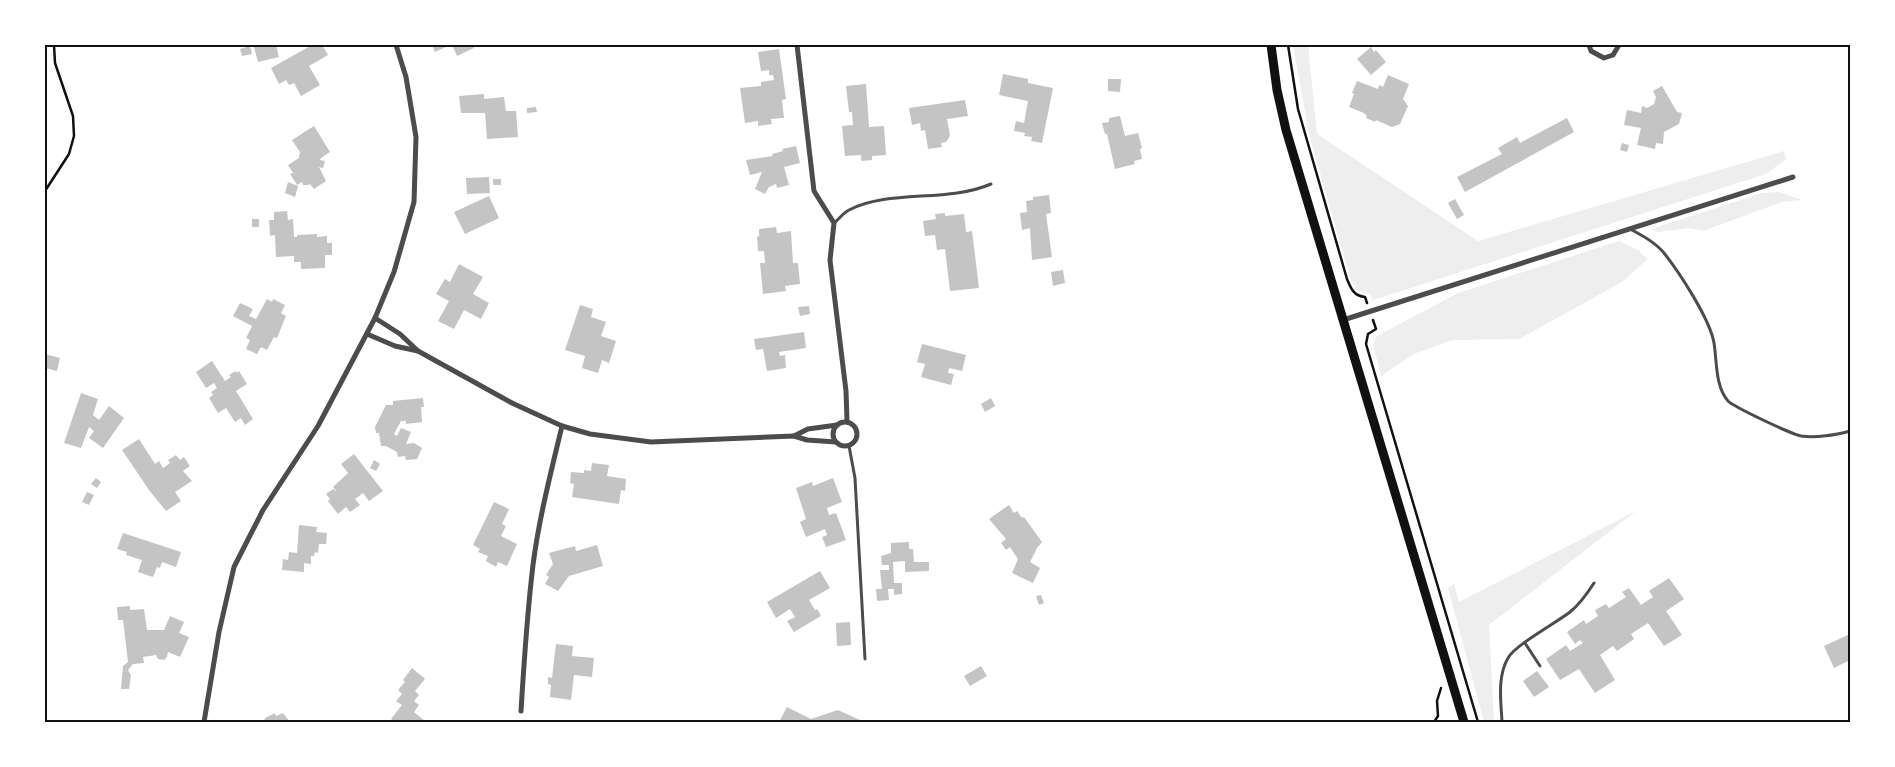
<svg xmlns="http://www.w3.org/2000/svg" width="1895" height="767" font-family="Montserrat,sans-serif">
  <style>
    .green { fill: #eee }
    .building { fill: #c4c4c4 }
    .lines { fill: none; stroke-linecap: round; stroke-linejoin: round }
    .path { stroke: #111; stroke-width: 2.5 }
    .service { stroke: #4c4c4c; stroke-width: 3 }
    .minor { stroke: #4c4c4c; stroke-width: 5 }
    .secondary { stroke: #111; stroke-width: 9 }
    .neatline { fill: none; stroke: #111; stroke-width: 2 }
  </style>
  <rect width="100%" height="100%" fill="#fff"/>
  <!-- green -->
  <g class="green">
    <path d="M 1293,45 L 1308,45 L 1317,134 L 1478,241 L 1784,151 L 1786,159 L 1766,174 L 1373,300 L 1370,294 C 1359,293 1355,288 1350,278 L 1309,134 Z"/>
    <polygon points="1779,192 1802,200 1782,202 1703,231 1688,228 1658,232 1651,229 1762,193"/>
    <polygon points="1619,241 1638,250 1648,259 1622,282 1519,339 1452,340 1414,354 1381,376 1373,344 1377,336 1458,293"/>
    <polygon points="1636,511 1489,625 1494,722 1484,722 1448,588 1454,584 1459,602"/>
  </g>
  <!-- building -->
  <g class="building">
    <polygon points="261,45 276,45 279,57 258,62 254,47"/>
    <polygon points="312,45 322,45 328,55 309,66 320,85 301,96 294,83 289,85 286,80 279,84 271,68"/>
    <polygon points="432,45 450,45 435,52"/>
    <polygon points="452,45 473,45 474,48 457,56"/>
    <polygon points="250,46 252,54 242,56 240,49"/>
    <polygon points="1371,47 1374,52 1376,50 1386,62 1371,75 1357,59"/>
    <polygon points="779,49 786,99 782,100 784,118 771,119 772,124 758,126 758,121 745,123 740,88 761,86 761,82 774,80 773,75 769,75 769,70 761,71 758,52"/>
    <polygon points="1003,74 1028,79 1028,83 1053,88 1042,143 1031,141 1032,137 1024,136 1025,133 1014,131 1016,121 1024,123 1028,101 999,95"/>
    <polygon points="1388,75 1409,84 1403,99 1408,106 1400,124 1392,127 1376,120 1375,122 1366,118 1367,116 1364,113 1349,107 1354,94 1352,93 1357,81 1378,89 1379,85 1383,87"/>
    <polygon points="1108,79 1121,79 1120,92 1108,91"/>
    <polygon points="866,84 869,127 884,126 886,155 872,156 872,160 861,161 861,155 845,156 842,126 853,125 852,112 849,112 846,86"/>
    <polygon points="1662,86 1677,112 1682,113 1679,124 1664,132 1663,144 1656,143 1655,149 1637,145 1641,128 1624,125 1627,110 1641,113 1642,106 1647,108 1654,104 1656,97 1653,91"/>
    <polygon points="484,94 484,99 504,97 506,111 516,111 518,137 487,139 485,113 461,113 459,96"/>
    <polygon points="965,100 968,116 947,119 950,136 946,142 941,143 942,147 928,149 925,130 921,131 920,123 912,125 909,108"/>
    <polygon points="536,107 537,112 527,113 527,108"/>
    <polygon points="1120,116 1125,136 1138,133 1142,148 1140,149 1142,159 1134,161 1135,164 1115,169 1107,134 1105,134 1102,123 1109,122 1109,118"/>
    <polygon points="1567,118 1574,132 1465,192 1457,177 1502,154 1498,148 1517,137 1520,143"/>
    <polygon points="314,126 330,152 321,158 320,160 325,161 323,168 319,167 326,181 314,189 310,184 308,185 303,185 302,182 297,185 290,174 293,173 288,165 299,158 300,152 292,140"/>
    <polygon points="1622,143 1629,145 1627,152 1620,150"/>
    <polygon points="796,146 800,163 784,167 789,185 777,188 776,184 769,187 765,194 755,189 762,172 750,175 746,160 773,156 772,154 783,151 782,149"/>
    <polygon points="489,177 490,193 467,194 466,178"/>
    <rect x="493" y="179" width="8" height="6"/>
    <polygon points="288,182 298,186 295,197 285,193"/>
    <polygon points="1049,195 1051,213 1046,214 1052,257 1032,260 1030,228 1022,230 1020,213 1027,212 1026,201 1033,200 1033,197"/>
    <polygon points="489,196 499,218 465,234 454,212"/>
    <polygon points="1455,199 1464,215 1457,219 1448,203"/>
    <polygon points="287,211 288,220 293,219 294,237 297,237 297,235 317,234 317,237 327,236 327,243 332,243 332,255 325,255 325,268 301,269 301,262 294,262 294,256 276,257 275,235 270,236 269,220 274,220 274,212"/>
    <polygon points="945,213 945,216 964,214 966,232 972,231 979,288 950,291 945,249 937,250 935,235 925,236 923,221 936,219 935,214"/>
    <rect x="252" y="219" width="7" height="8"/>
    <polygon points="776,227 777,233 791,231 793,263 798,263 800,284 785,286 786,291 763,294 760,263 765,263 764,251 758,251 757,237 759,236 759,229"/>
    <polygon points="459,264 483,277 473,294 489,303 481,319 464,310 454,329 438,321 449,301 436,294 445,279 450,282"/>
    <polygon points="1063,270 1065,283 1053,286 1051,272"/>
    <polygon points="267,299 272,302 273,299 285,305 281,313 286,316 277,338 274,337 267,350 261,347 257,354 246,349 250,340 246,338 252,326 233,316 240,303 253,309 249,316 256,319"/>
    <polygon points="580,305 593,309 591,317 606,322 601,336 616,341 609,363 602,360 598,373 582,368 585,356 565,350"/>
    <polygon points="809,306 810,314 800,316 798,307"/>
    <polygon points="804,332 806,348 779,352 780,356 785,355 786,368 767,371 763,349 756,350 754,339"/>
    <polygon points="922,344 966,355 962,371 949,368 948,373 954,374 951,385 921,377 925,364 917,362"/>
    <polygon points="45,354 60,358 57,371 45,368"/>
    <polygon points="212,361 225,381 231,377 229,375 236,371 237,373 239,371 247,384 236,391 253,419 245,425 241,418 235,422 226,408 218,413 209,398 213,395 211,392 217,388 214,383 206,388 196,372"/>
    <polygon points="81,393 98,399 93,415 99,420 109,406 124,418 103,448 89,438 94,431 89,427 81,448 64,443"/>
    <polygon points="423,398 424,407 421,407 422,422 406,424 406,421 401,421 394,434 397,436 401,428 411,432 406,444 414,443 422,448 417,459 406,460 405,456 398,457 397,452 386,446 381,446 379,433 376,433 375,427 386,405 393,405 393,401"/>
    <polygon points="991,398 995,406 985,412 981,404"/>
    <polygon points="139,439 155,464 159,461 163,468 170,463 168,460 176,455 180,460 184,457 190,466 183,471 192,481 175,492 181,501 166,511 149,490 122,450"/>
    <polygon points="354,454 383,491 369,501 363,493 355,499 360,505 350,512 346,507 338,514 328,501 330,499 326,494 333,489 337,492 333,487 348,473 341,464"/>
    <polygon points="374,460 380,464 376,471 370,468"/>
    <polygon points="592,463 609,465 607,476 626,479 625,491 621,490 619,504 572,497 574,484 570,483 571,472 584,473 584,470 591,471"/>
    <polygon points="96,478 101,482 97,488 91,484"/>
    <polygon points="833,478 842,502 827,508 829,515 836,513 846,540 826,547 822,537 827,535 825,529 806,537 800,522 806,519 796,488 812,482 813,486"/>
    <polygon points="87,492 94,495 89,505 82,502"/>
    <polygon points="494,502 509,509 502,524 506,526 501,536 517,544 507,566 498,562 496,567 486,561 488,556 478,552 480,549 473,545"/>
    <polygon points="1009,505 1014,513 1017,511 1022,518 1024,517 1042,542 1037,548 1030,562 1040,568 1033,583 1012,573 1018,559 1010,547 1006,550 1001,543 1006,539 989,519"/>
    <polygon points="299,525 317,527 316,532 327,533 326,544 319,544 318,553 315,552 314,556 311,556 311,564 304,563 304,572 282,570 283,559 288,560 289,552 297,553"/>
    <polygon points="123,533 181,552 176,567 162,562 160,568 157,567 153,577 138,572 142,560 126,555 127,552 117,549"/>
    <polygon points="909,542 909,549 913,549 914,562 929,562 929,571 905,572 905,561 893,562 894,583 902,583 902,594 894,595 894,589 888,589 889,600 877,601 876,589 882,589 880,570 889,570 889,565 882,565 881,556 891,553 891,543"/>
    <polygon points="597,545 603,566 569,576 558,591 545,584 549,577 546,575 553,564 549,553 575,546 576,551"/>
    <polygon points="820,571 830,588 809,600 815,610 817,609 821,616 794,632 787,621 795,617 790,609 776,618 767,602"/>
    <polygon points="1669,578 1684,599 1666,611 1682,635 1664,646 1648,623 1631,634 1634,639 1617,651 1613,646 1600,655 1615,680 1595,693 1579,669 1560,680 1546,659 1566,645 1570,651 1583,643 1580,640 1575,644 1567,632 1584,620 1586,624 1598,616 1595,610 1606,604 1609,608 1626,597 1622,592 1629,588 1641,605 1653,597 1649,591"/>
    <polygon points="1041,595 1044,603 1039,605 1036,596"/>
    <polygon points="130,606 130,610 144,609 147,630 164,630 170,616 184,622 179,633 189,637 180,657 168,652 167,657 164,660 158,659 156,655 143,657 144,663 133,664 128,670 131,675 129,689 121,689 123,666 128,662 123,620 118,620 117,607"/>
    <polygon points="850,622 851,645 837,646 836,623"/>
    <polygon points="1850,634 1850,665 1848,661 1834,668 1824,646"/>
    <polygon points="556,644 573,646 572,656 594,658 592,677 574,675 571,700 550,697 551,685 548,684 548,677 552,678"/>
    <polygon points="981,666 987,676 970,686 964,676"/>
    <polygon points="412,668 425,679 415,691 419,695 414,701 419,705 414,712 426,722 395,722 391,719 402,705 396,701 402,694 398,690 405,682 403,680"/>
    <polygon points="1537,671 1549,687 1534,697 1523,681"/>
    <polygon points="787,707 811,719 838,710 860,720 859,722 779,722"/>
    <polygon points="275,713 276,716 283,713 290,722 264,722 265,718"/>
  </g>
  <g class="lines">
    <!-- path -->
    <g class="path">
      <path d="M 1288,45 L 1298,109 L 1347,279 C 1351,289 1354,296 1365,297 L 1367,303"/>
      <polyline points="45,191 69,154 74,136 73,116 55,63 54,45"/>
      <polyline points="1373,320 1376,329 1368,334 1366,344 1478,722"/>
      <polyline points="1434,722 1438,716 1437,701 1441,688"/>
    </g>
    <!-- service -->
    <g class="service">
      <path d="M 834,223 C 839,219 843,213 849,210 C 890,189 947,203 991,184"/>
      <path d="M 1630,229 C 1641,235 1655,242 1664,253 C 1679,272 1710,319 1714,343 C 1717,361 1715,386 1728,401 C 1734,407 1791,434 1801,436 C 1815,438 1837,435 1850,431"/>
      <polyline points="849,446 855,478 865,659"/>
      <polyline points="1525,643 1540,666"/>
      <path d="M 1502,722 C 1501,701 1497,677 1508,658 C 1515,645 1556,623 1570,612 C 1580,604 1587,594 1594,583"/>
    </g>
    <!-- minor -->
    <g class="minor">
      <polyline points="797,45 814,191 834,223 830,260 846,391 847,421"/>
      <polyline points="1589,45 1591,51 1604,58 1613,55 1619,45"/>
      <polyline points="375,318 400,334 418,351 512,403 562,426 590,434 651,442 794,436 807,440 836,442"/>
      <polyline points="1343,320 1793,177"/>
      <polyline points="367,334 395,346 418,351"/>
      <circle cx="845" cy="434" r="12"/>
      <polyline points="794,436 808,429 837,425"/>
      <path d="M 521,711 C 524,662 527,614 533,565 C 539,518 551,472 562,426"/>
      <polyline points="204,722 219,632 234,567 263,510 318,426 375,318 394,272 414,202 416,137 406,77 396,45"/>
    </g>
    <!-- secondary -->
    <polyline class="secondary" points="1271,45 1277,90 1286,130 1464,722"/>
  </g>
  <!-- border -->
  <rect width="1895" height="767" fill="none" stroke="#ffffff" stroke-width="92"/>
  <rect x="46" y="46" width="1803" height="675" class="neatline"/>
</svg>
